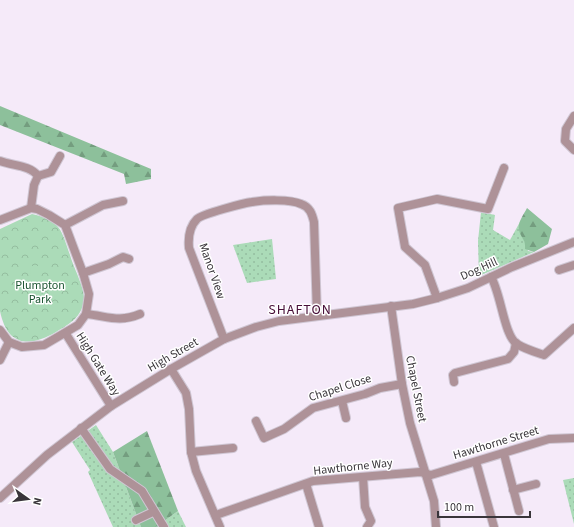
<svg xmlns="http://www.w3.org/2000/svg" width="574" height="527" font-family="'Source Sans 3',sans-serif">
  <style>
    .grass { fill: url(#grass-dots) }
    .forest { fill: url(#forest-firs) }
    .park { fill: url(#park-crowns) }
    .garden { fill: #abdbb8 }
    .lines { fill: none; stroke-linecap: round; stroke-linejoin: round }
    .minor-casing { stroke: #cfc6d3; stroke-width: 10 }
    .minor { stroke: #ae9298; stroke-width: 8 }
    .labels { text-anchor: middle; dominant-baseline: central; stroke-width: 3; stroke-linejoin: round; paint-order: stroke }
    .street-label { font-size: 12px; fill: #39353a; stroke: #fff }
    .park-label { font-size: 12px; fill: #1b5431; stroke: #fff }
    .quarter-label { font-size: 14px; letter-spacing: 1px; fill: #470e38; stroke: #fff }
  </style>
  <defs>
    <pattern id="grass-dots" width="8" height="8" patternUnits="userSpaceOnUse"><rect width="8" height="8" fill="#abdbb8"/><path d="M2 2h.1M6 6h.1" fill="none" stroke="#94bd9f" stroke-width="1.8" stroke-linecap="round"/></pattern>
    <pattern id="forest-firs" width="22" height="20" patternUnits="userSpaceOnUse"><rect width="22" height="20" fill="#8dc09b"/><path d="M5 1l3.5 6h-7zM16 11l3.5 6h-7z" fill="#749d7f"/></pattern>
    <pattern id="park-crowns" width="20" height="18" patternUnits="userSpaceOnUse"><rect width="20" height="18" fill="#abdbb8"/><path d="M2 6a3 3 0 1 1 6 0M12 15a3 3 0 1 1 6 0" fill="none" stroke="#94bd9f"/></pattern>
  </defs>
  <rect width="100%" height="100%" fill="#f5eaf9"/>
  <!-- grass -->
  <g class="grass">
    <path d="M 481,212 L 495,215 L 493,230 L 510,240 L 521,220 C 518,234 525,238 528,251 L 534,252 L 479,276 L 478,241 Z"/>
    <polygon points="272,239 276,279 247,283 233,245"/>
    <polygon points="96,425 113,452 141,527 113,527 88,472 90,470 72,442"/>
    <polygon points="574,478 574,524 563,480"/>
    <polygon points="178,511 186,527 156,527"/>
  </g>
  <!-- forest -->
  <g class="forest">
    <polygon points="0,106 151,169 151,179 126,184 124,174 0,125"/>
    <path d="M 527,208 L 552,229 L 548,244 L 534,252 L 525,249 C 526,239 521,239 519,230 C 517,223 524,214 527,208 Z"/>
    <polygon points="147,431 178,511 156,527 141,527 113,452"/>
  </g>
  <!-- park -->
  <path class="park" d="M 32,214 C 61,221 61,229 70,255 C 73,266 85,289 84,299 C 82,317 71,323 56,332 C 29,348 7,346 0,311 L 0,229 Z"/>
  <!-- garden -->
  <polygon class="garden" points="30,266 41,266 41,284 31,284"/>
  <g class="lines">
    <!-- minor casing -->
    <g class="minor-casing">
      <g id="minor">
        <polyline points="574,116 566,129 565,141 574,150"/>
        <path d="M 0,161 C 13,166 30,165 38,176 L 34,185 L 31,208"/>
        <polyline points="38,176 51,172 60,156"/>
        <polyline points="0,220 31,208 37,209 49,215 65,225 83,273 89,294 86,314 78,325 44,345 22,347 9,342 0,330"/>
        <polyline points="65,225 103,205 123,201"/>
        <polyline points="559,270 574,265"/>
        <polyline points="83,273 109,264 123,257 129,259"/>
        <path d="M 491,277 C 501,293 504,336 517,344 C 525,349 535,352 544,355 L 574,328"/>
        <polyline points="437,298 425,265 405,247 398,208 437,199 488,209 504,168"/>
        <polyline points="391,306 402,384 410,423 434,501 436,527"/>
        <path d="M 86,314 C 107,316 119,323 140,314"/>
        <polyline points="66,334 111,406"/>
        <path d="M 224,339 L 189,248 C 188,237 189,227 197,219 C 202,214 244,203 252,202 C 264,200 290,199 301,204 C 310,207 312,214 314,222 L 317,315"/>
        <polyline points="0,360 9,342"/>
        <polyline points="171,369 186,393 189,409 191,452 196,471 220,527"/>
        <polyline points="454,382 453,375 455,373 508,359 514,352 516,343"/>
        <polyline points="342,401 346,418"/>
        <polyline points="256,421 264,438 284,429 313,408 365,394 380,388 402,384"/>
        <polyline points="81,428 110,469 142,491 164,527"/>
        <polyline points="191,452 233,448"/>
        <polyline points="504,454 519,511"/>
        <polyline points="476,462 494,527"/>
        <polyline points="363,477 365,507 371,521 367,527"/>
        <polyline points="306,484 319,527"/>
        <polyline points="513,490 536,484"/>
        <polyline points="0,498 47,455 111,406 171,369 224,339 256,327 279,321 413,304 437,298 468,288 512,267 574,242"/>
        <polyline points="216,515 313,481 420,472 431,475 549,439 574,438"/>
        <polyline points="136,520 153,512"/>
      </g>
    </g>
    <!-- minor -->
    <use href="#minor" class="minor"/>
  </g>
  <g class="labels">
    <!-- street labels -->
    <g class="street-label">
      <text transform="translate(479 269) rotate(-24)">Dog Hill</text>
      <text transform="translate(212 271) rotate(71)">Manor View</text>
      <text transform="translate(173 355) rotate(-30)">High Street</text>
      <text transform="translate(98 364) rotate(58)">High Gate Way</text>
      <text transform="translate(340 388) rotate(-18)">Chapel Close</text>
      <text transform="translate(416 389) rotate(79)">Chapel Street</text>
      <text transform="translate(496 443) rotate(-17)">Hawthorne Street</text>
      <text transform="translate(353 467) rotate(-6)">Hawthorne Way</text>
    </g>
    <!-- park labels -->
    <g class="park-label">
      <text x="40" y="285">Plumpton<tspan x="40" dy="14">Park</tspan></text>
    </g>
    <!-- quarter labels -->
    <g class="quarter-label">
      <text x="300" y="310">SHAFTON</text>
    </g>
  </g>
  <!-- north arrow -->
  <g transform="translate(28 499) rotate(104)" stroke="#ffffff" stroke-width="3" paint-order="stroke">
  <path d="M0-3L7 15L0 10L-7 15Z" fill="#39353a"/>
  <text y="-6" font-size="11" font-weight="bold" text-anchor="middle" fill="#39353a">N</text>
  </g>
  <!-- scale -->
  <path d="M438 511v6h92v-6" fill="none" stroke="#39353a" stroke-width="2"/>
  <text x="444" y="511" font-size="12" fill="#39353a" stroke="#ffffff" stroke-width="3" paint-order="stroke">100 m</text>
</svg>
